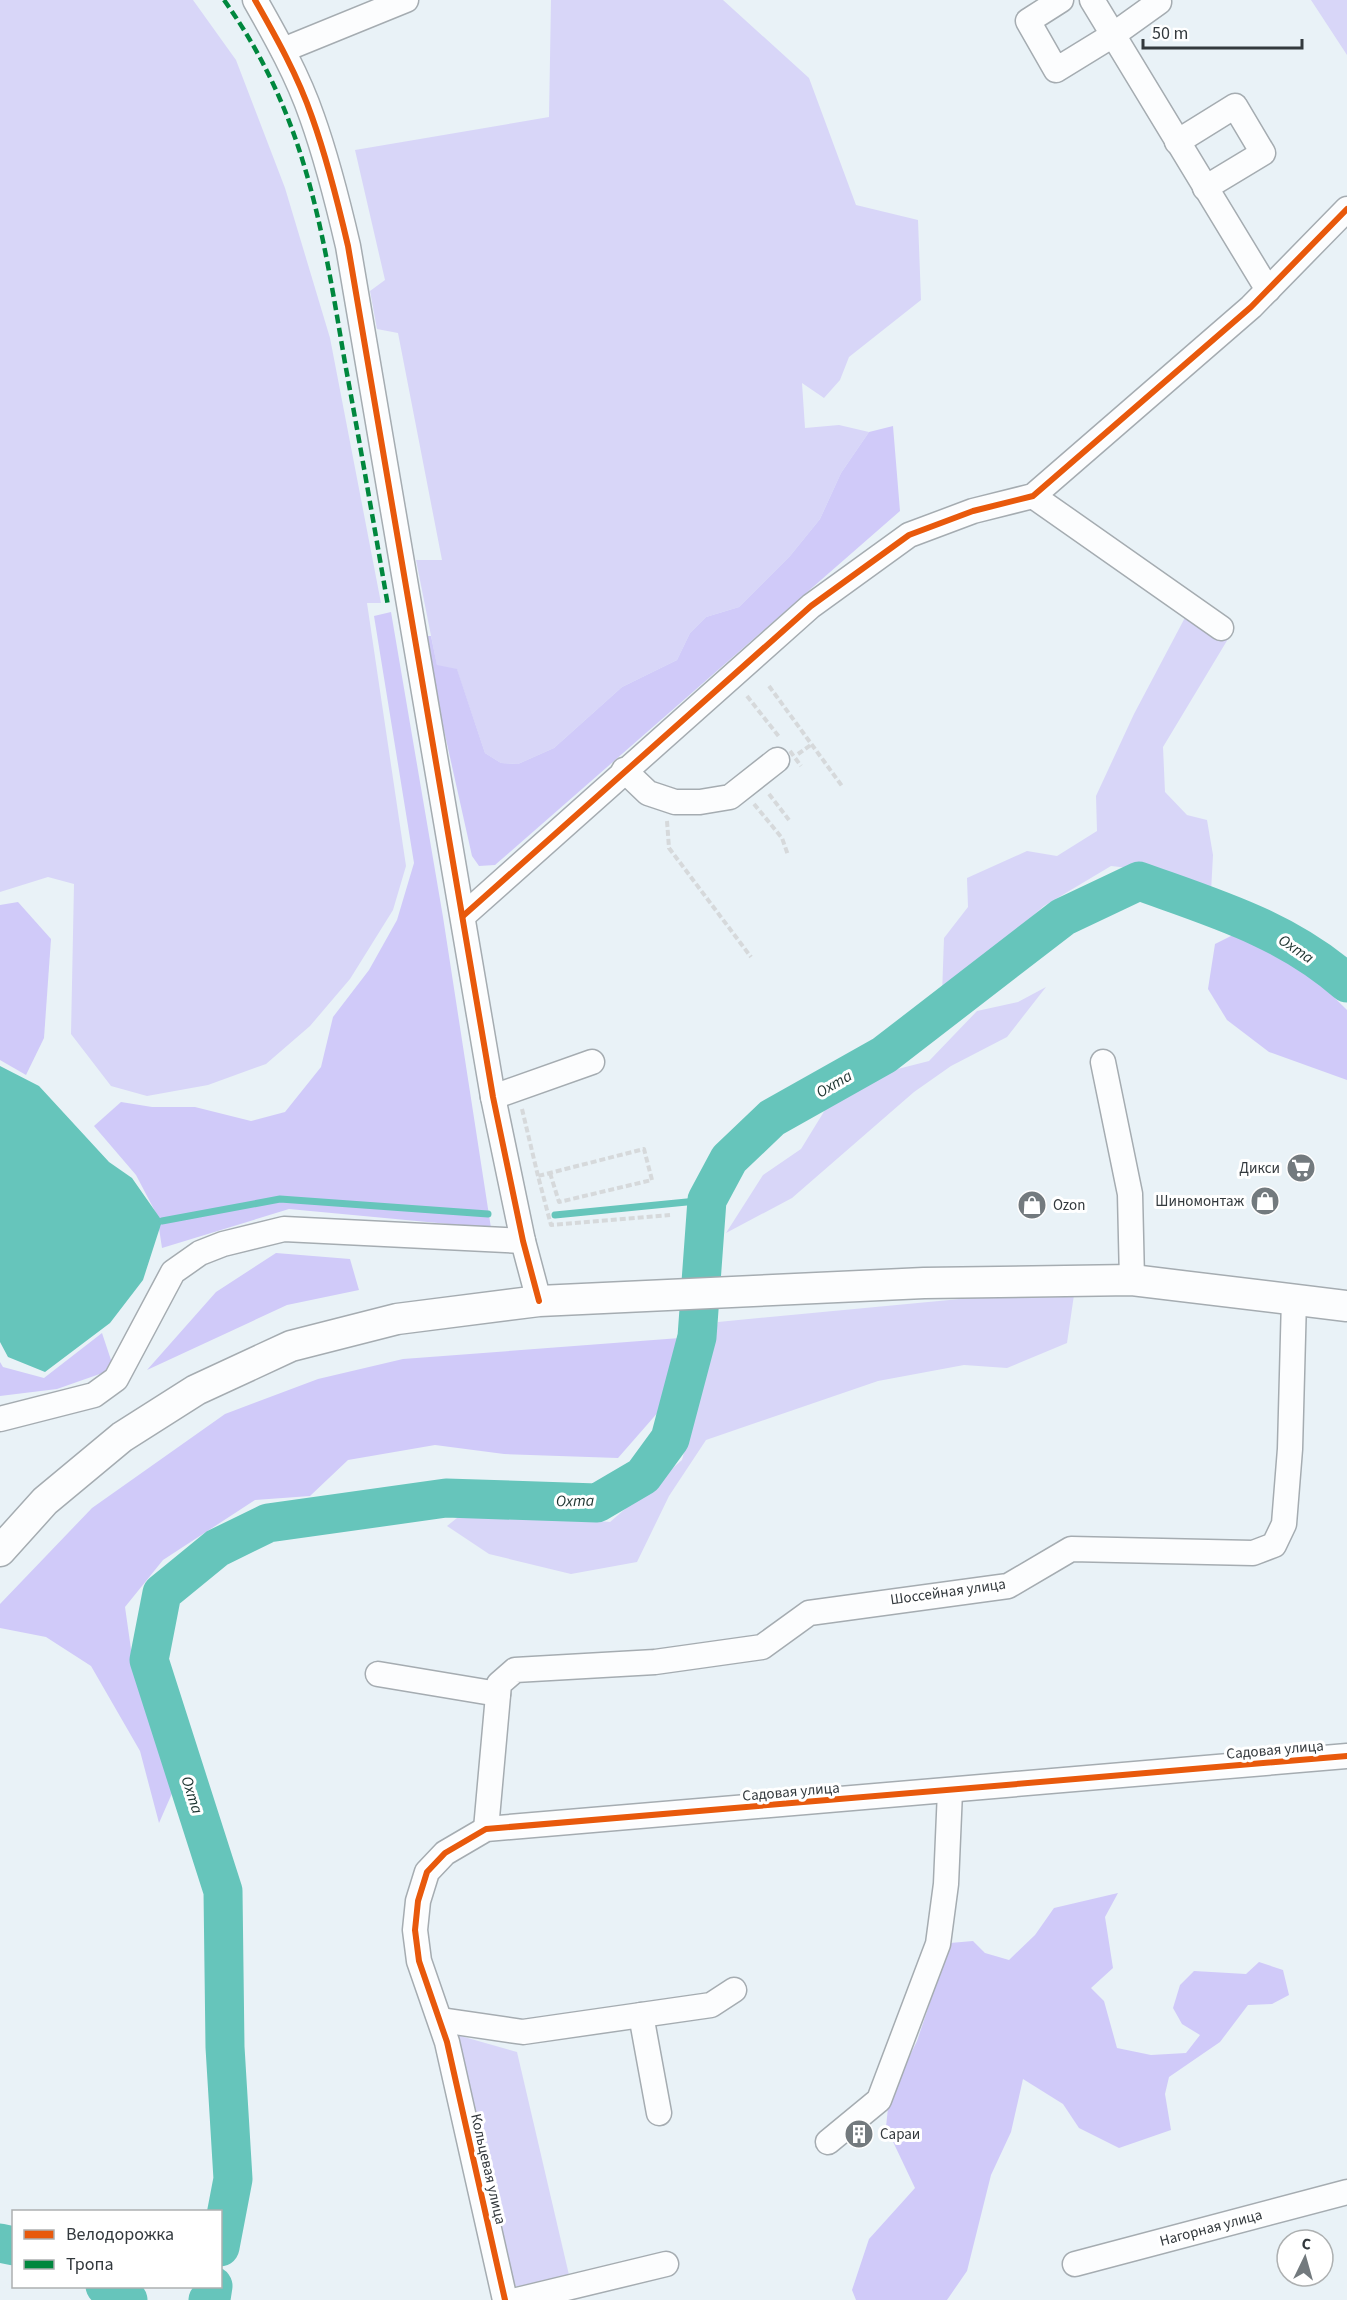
<svg xmlns="http://www.w3.org/2000/svg" width="1347" height="2300" font-family="'Source Sans 3',sans-serif">
  <style>
    .green { fill: #d8d6f8 }
    .forest { fill: #d0caf9 }
    .water { fill: #66c5bb }
    .lines { fill: none; stroke-linecap: round; stroke-linejoin: round }
    .stream { stroke: #66c5bb; stroke-width: 7 }
    .river { stroke: #66c5bb; stroke-width: 39 }
    .minor-casing { stroke: #a5acb1; stroke-width: 27 }
    .major-casing { stroke: #a5acb1; stroke-width: 33 }
    .path { stroke: #d6d9db; stroke-width: 4; stroke-dasharray: 6 3; stroke-linecap: butt }
    .minor { stroke: #fcfdfe; stroke-width: 24 }
    .major { stroke: #fcfdfe; stroke-width: 30 }
    .path-bridge { stroke: #d6d9db; stroke-width: 4; stroke-dasharray: 6 3; stroke-linecap: butt }
    .quiet { stroke: #00873e; stroke-width: 4.5; stroke-dasharray: 9 4.5; stroke-linecap: butt }
    .cycleway-casing { stroke: #fff; stroke-width: 10 }
    .cycleway { stroke: #e8590c; stroke-width: 6 }
    .labels { text-anchor: middle; dominant-baseline: central; stroke-width: 6; stroke-linejoin: round; paint-order: stroke }
    .poi-label { font-size: 15px; fill: #33393d; stroke: #fff; text-anchor: end }
    .street-label { font-size: 15px; fill: #33393d; stroke: #fff }
    .water-label { font-size: 16px; font-style: italic; fill: #1e3430; stroke: #fff }
  </style>
  <rect width="100%" height="100%" fill="#e9f2f7"/>
  <!-- green -->
  <g class="green">
    <polygon points="0,0 193,0 236,60 285,188 330,338 381,603 367,603 406,866 393,910 350,979 310,1026 266,1064 208,1085 147,1096 111,1086 71,1034 74,884 48,877 0,892"/>
    <polygon points="551,0 723,0 809,78 856,205 918,220 921,300 849,357 840,380 824,398 802,383 805,428 839,425 869,432 841,473 820,519 790,556 739,607 706,617 690,633 677,660 622,687 554,748 518,764 501,763 485,753 457,670 437,666 416,560 442,560 398,333 377,329 370,291 385,280 355,150 549,117"/>
    <polygon points="1311,0 1347,0 1347,55"/>
    <polygon points="1189,610 1228,639 1163,747 1165,792 1187,815 1207,820 1213,855 1211,892 1166,872 1111,866 1044,906 942,995 944,938 968,907 967,878 1027,851 1057,856 1097,831 1096,796 1134,714"/>
    <polygon points="1046,987 1007,1037 951,1066 914,1092 792,1198 726,1233 763,1175 801,1149 828,1105 878,1074 929,1061 977,1011 1018,1002"/>
    <polygon points="1075,1288 1067,1343 1007,1368 964,1365 878,1381 706,1440 669,1496 637,1562 571,1574 489,1554 447,1526 467,1510 610,1522 682,1460 718,1322"/>
    <polygon points="457,2035 517,2052 569,2275 511,2288"/>
  </g>
  <!-- forest -->
  <g class="forest">
    <polygon points="893,426 900,511 495,865 479,866 472,856 423,636 431,636 437,665 457,669 485,753 501,763 518,764 554,748 622,687 677,660 690,633 706,617 739,607 790,556 820,519 841,473 869,432"/>
    <polygon points="391,612 443,917 491,1228 289,1209 162,1248 157,1215 136,1175 94,1126 121,1102 152,1107 195,1107 251,1121 285,1112 321,1067 333,1017 369,970 397,920 414,863 374,616"/>
    <polygon points="18,902 51,939 44,1038 26,1075 0,1060 0,905"/>
    <polygon points="1241,931 1300,964 1347,1010 1347,1080 1269,1052 1227,1020 1208,989 1215,944"/>
    <polygon points="276,1253 350,1259 359,1290 287,1305 147,1370 216,1292"/>
    <polygon points="102,1333 114,1369 57,1389 0,1396 0,1362 3,1367 44,1378"/>
    <polygon points="680,1338 660,1410 618,1458 504,1454 435,1445 348,1460 310,1496 255,1500 163,1560 125,1607 134,1670 155,1702 165,1753 177,1782 159,1823 140,1751 91,1666 46,1637 0,1628 0,1604 92,1508 225,1414 318,1379 403,1359"/>
    <polygon points="1118,1893 1105,1917 1113,1968 1091,1988 1104,2001 1117,2048 1151,2055 1186,2053 1200,2035 1182,2024 1173,2008 1180,1985 1194,1971 1246,1974 1259,1962 1283,1970 1289,1995 1272,2004 1248,2005 1220,2042 1169,2077 1165,2094 1171,2130 1119,2148 1079,2128 1063,2104 1023,2079 1011,2132 991,2175 967,2271 947,2300 856,2300 852,2290 869,2239 915,2188 886,2127 889,2098 917,2041 950,1943 973,1941 985,1953 1009,1960 1035,1935 1054,1908"/>
  </g>
  <!-- water -->
  <polygon class="water" points="0,1066 39,1086 109,1162 132,1178 162,1221 143,1280 110,1323 45,1372 8,1357 0,1342"/>
  <g class="lines">
    <!-- stream -->
    <g class="stream">
      <polyline points="555,1215 707,1200"/>
      <polyline points="162,1221 280,1199 488,1214"/>
    </g>
    <!-- river -->
    <g class="river">
      <polyline points="0,2243 14,2246"/>
      <path d="M 220,2247 L 233,2179 L 225,2047 L 223,1891 L 149,1660 L 162,1593 L 217,1548 L 268,1523 L 446,1498 L 597,1503 L 643,1476 L 670,1439 L 697,1337 L 707,1200 L 729,1159 L 772,1118 L 884,1055 L 1063,917 L 1139,881 C 1214,908 1286,929 1347,983"/>
      <polyline points="105,2286 128,2300"/>
      <polyline points="208,2300 211,2299 213,2286"/>
    </g>
    <!-- minor casing -->
    <g class="minor-casing">
      <g id="minor">
        <path d="M 255,0 C 276,37 298,76 312,117 C 327,159 338,203 348,246 L 493,1097 L 523,1241 L 539,1301"/>
        <polyline points="1061,0 1028,21 1056,70 1113,35 1159,2 1157,0"/>
        <polyline points="1092,0 1268,290"/>
        <polyline points="283,50 406,0"/>
        <polyline points="1177,142 1235,106 1263,153 1205,188"/>
        <polyline points="1033,496 1221,628"/>
        <polyline points="624,770 648,793 675,802 700,802 730,797 777,760"/>
        <polyline points="463,916 811,606 909,535 973,511 1033,496 1251,307 1347,209"/>
        <polyline points="1103,1062 1130,1194 1132,1280"/>
        <polyline points="493,1097 592,1062"/>
        <polyline points="0,1419 94,1395 116,1379 173,1272 200,1253 223,1244 284,1229 523,1241"/>
        <polyline points="378,1674 498,1694"/>
        <polyline points="486,1829 499,1684 515,1670 655,1662 762,1647 809,1613 1008,1586 1071,1549 1253,1553 1274,1545 1284,1524 1290,1449 1294,1299"/>
        <polyline points="641,2015 659,2113"/>
        <polyline points="441,2020 523,2032 711,2005 734,1990"/>
        <polyline points="828,2142 879,2100 938,1944 946,1884 950,1791"/>
        <polyline points="1075,2264 1347,2192"/>
        <polyline points="505,2300 447,2042 419,1961 415,1930 418,1901 427,1872 445,1853 486,1829 1347,1756"/>
        <polyline points="517,2300 666,2264"/>
      </g>
    </g>
    <!-- major casing -->
    <g class="major-casing">
      <polyline id="major" points="0,1551 45,1501 122,1437 196,1390 291,1346 397,1319 539,1301 924,1283 1132,1280 1347,1306"/>
    </g>
    <!-- path -->
    <g class="path">
      <polyline points="769,686 842,786"/>
      <polyline points="747,696 780,738"/>
      <polyline points="798,754 812,744"/>
      <polyline points="769,794 789,820"/>
      <polyline points="754,804 782,838 788,855"/>
      <polyline points="667,821 669,848 751,957"/>
      <polyline points="522,1109 538,1176"/>
      <polyline points="550,1173 559,1202 652,1180 644,1149 538,1176 551,1225 670,1215"/>
    </g>
    <!-- minor -->
    <use href="#minor" class="minor"/>
    <!-- major -->
    <use href="#major" class="major"/>
    <!-- path-bridge -->
    <polyline class="path-bridge" points="790,751 801,766"/>
    <!-- quiet -->
    <path class="quiet" d="M 224,0 C 306,115 322,228 345,363 C 360,444 374,525 388,606"/>
    <!-- cycleway casing -->
    <g class="cycleway-casing">
      <g id="cycleway">
        <path d="M 255,0 C 276,37 298,76 312,117 C 327,159 338,203 348,246 L 493,1097 L 523,1241 L 539,1301"/>
        <polyline points="463,916 811,606 909,535 973,511 1033,496 1251,307 1347,209"/>
        <polyline points="505,2300 447,2042 419,1961 415,1930 418,1901 427,1872 445,1853 486,1829 1347,1756"/>
      </g>
    </g>
    <!-- cycleway -->
    <use href="#cycleway" class="cycleway"/>
  </g>
  <!-- icons -->
  <defs>
    <g id="supermarket-disc" transform="scale(1.5)"><circle r="9.5" fill="#737a7e" stroke="#fff"/><path d="M-6-5.5h2.5l.6 2H6L4.5 2H-2.5L-4.4-4H-6ZM-1.5 3.2a1.3 1.3 0 1 0 .1 0ZM3 3.2a1.3 1.3 0 1 0 .1 0Z" fill="#fff"/></g>
    <g id="shop-disc" transform="scale(1.5)"><circle r="9.5" fill="#737a7e" stroke="#fff"/><path d="M-5-2.5h2.3a2.7 3.5 0 0 1 5.4 0H5L5.5 6h-11ZM-1.5-2.5h3a1.5 2.3 0 0 0-3 0Z" fill="#fff"/></g>
    <g id="building-disc" transform="scale(1.5)"><circle r="9.5" fill="#737a7e" stroke="#fff"/><path d="M-4-6H4V6H1V3H-1V6H-4ZM-2.5-4.3h1.7v1.8h-1.7ZM.8-4.3h1.7v1.8H.8ZM-2.5-1h1.7V.8h-1.7ZM.8-1h1.7V.8H.8Z" fill="#fff"/></g>
  </defs>
  <g fill-rule="evenodd">
    <use href="#supermarket-disc" x="1301" y="1168"/>
    <use href="#shop-disc" x="1265" y="1201"/>
    <use href="#shop-disc" x="1032" y="1205"/>
    <use href="#building-disc" x="859" y="2134"/>
  </g>
  <g class="labels">
    <!-- poi labels -->
    <g class="poi-label">
      <text x="1280" y="1168">Дикси</text>
      <text x="1244" y="1201">Шиномонтаж</text>
      <text x="1053" y="1205" text-anchor="start">Ozon</text>
      <text x="880" y="2134" text-anchor="start">Сараи</text>
    </g>
    <!-- street labels -->
    <g class="street-label">
      <text transform="translate(948 1592) rotate(-8)">Шоссейная улица</text>
      <text transform="translate(1275 1750) rotate(-5)">Садовая улица</text>
      <text transform="translate(791 1792) rotate(-5)">Садовая улица</text>
      <text transform="translate(488 2169) rotate(77)">Кольцевая улица</text>
      <text transform="translate(1211 2228) rotate(-15)">Нагорная улица</text>
    </g>
    <!-- water labels -->
    <g class="water-label">
      <text transform="translate(1296 949) rotate(34)">Охта</text>
      <text transform="translate(834 1084) rotate(-30)">Охта</text>
      <text transform="translate(575 1501) rotate(-1)">Охта</text>
      <text transform="translate(192 1795) rotate(72)">Охта</text>
    </g>
  </g>
  <!-- legend -->
  <rect x="12" y="2210" width="210" height="78" fill="#ffffff" stroke="#adb0b1" stroke-width="1.5"/>
  <rect x="24" y="2230" width="30" height="9" fill="#e8590c" stroke="#adb0b1" stroke-width="1.5"/>
  <text x="66" y="2240" font-size="18" fill="#33393d">Велодорожка</text>
  <rect x="24" y="2260" width="30" height="9" fill="#00873e" stroke="#adb0b1" stroke-width="1.5"/>
  <text x="66" y="2270" font-size="18" fill="#33393d">Тропа</text>
  <!-- north arrow -->
  <g transform="translate(1305 2258) rotate(5)"><circle r="28" fill="#ffffff" stroke="#adb0b1" stroke-width="1.5"/>
  <path d="M0-4.5L10 22L0 15L-10 22Z" fill="#737a7e"/>
  <text y="-9" font-size="16" font-weight="bold" text-anchor="middle" fill="#33393d">С</text>
  </g>
  <!-- scale -->
  <path d="M1143 39v9h159v-9" fill="none" stroke="#33393d" stroke-width="3"/>
  <text x="1152" y="39" font-size="18" fill="#33393d" stroke="#ffffff" stroke-width="4.5" paint-order="stroke">50 m</text>
</svg>
